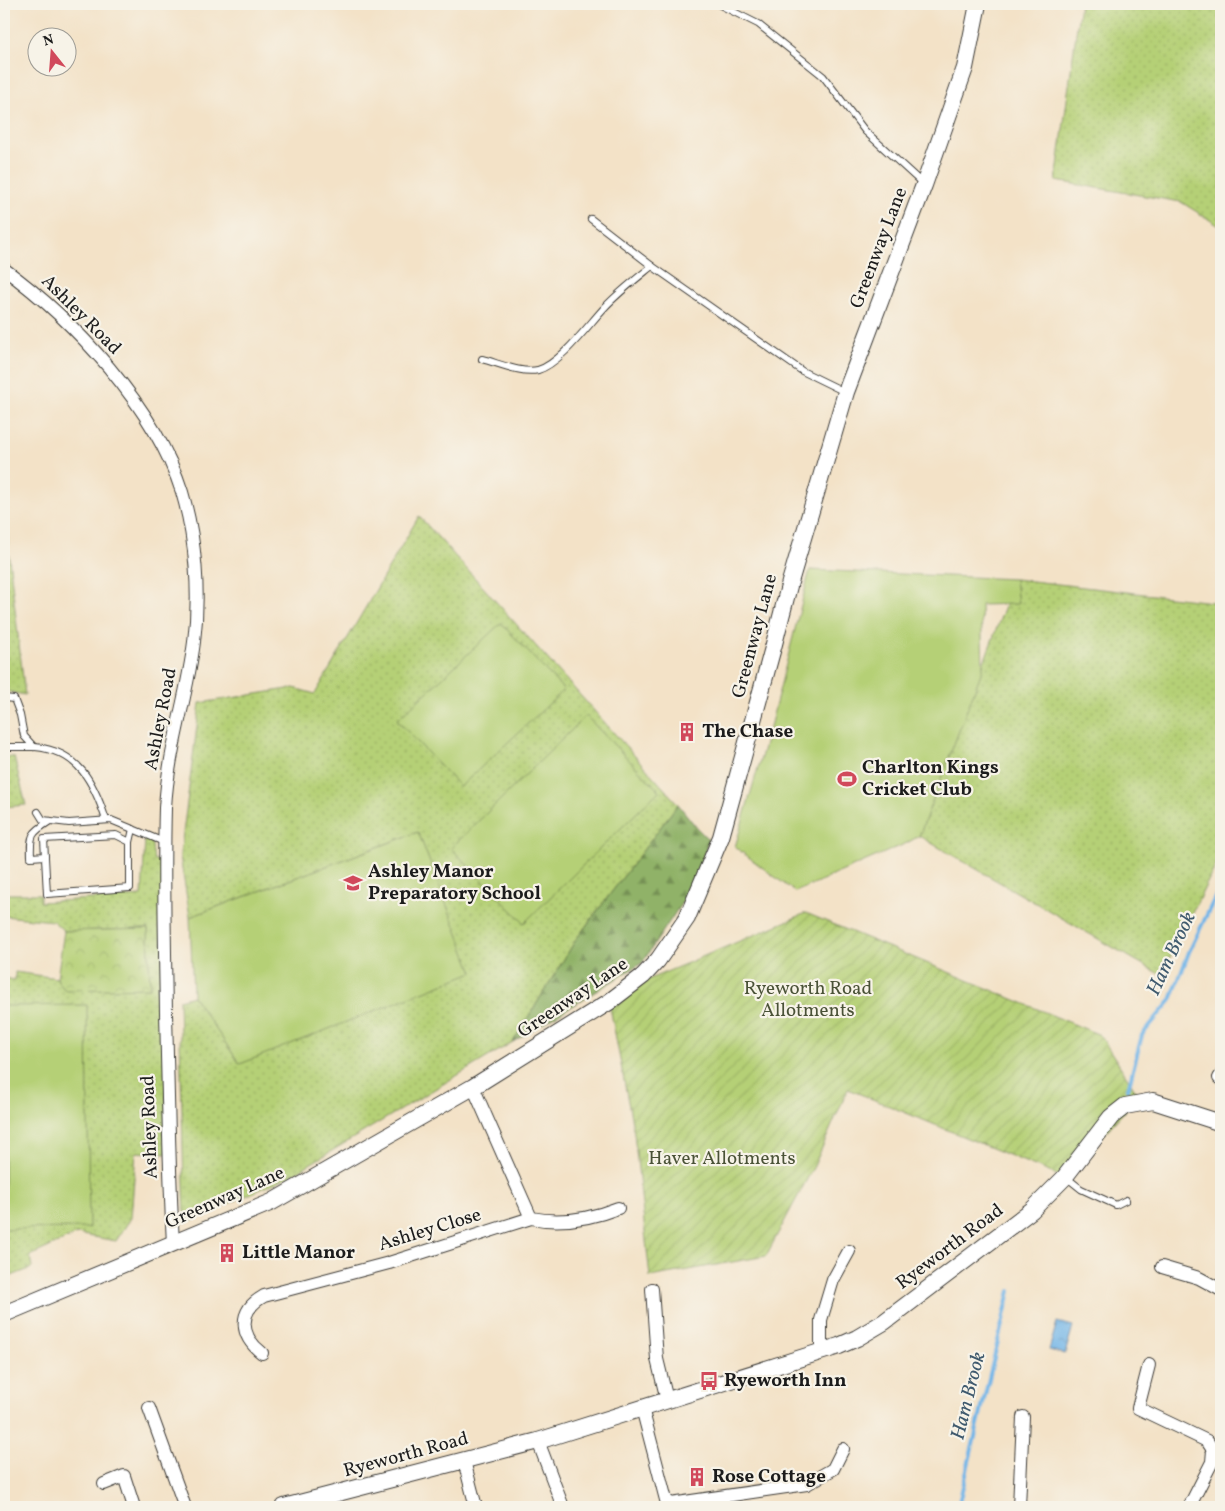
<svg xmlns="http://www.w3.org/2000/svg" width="1225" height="1511" font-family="Vollkorn,serif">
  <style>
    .grass { fill: url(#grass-dots); stroke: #687649 }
    .forest { fill: url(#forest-firs); stroke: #566742 }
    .park { fill: url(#park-crowns); stroke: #687649 }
    .garden { fill: url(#garden-furrows); stroke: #687649 }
    .pitch { fill: #b5d076; stroke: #687649 }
    .water { fill: url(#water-ripples); stroke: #486982 }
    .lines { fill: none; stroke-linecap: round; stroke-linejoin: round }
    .stream { stroke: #73b6e8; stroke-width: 4 }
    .service-casing { stroke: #3c3a36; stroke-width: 8 }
    .minor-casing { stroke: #3c3a36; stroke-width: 14 }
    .tertiary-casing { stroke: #3c3a36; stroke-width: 18 }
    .service { stroke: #fff; stroke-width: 6 }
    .minor { stroke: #fff; stroke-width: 12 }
    .tertiary { stroke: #fff; stroke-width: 16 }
    .labels { text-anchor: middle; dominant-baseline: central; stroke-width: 4.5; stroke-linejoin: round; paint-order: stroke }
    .street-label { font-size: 19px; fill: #1c1c1c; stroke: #f7f3e8 }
    .poi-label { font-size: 19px; font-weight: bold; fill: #1c1c1c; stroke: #f7f3e8; text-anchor: start }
    .park-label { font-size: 19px; fill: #4a5237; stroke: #f7f3e8 }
    .water-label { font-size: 20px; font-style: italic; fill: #3f5a6e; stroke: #f7f3e8 }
  </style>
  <defs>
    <pattern id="grass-dots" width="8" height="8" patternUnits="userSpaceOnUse" patternTransform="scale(1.25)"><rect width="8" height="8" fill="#b5d076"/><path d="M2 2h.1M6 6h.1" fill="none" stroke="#9bb266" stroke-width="1.8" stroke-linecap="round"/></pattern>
    <pattern id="forest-firs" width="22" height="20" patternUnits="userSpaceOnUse" patternTransform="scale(1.25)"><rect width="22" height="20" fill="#90b267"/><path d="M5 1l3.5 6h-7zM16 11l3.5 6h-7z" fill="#759054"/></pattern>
    <pattern id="park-crowns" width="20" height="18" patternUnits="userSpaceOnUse" patternTransform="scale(1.25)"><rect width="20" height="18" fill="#b5d076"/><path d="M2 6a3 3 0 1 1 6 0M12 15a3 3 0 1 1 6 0" fill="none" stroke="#9bb266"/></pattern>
    <pattern id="garden-furrows" width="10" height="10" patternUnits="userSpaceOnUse" patternTransform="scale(1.25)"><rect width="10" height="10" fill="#b5d076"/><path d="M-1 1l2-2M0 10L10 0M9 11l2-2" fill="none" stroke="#9bb266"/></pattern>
    <pattern id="water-ripples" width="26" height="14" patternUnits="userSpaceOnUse" patternTransform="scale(1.25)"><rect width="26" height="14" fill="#73b6e8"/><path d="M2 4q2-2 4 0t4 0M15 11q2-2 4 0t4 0" fill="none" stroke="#5e93bb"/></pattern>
  </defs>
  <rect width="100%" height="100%" fill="#f7f3e8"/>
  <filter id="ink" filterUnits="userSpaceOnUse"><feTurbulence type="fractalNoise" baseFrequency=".02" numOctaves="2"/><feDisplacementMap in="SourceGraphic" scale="10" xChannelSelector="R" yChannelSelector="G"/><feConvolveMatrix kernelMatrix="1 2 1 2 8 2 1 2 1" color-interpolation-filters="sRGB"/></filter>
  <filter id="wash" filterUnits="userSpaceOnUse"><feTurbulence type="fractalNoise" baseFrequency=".0096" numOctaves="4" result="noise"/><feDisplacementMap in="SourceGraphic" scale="20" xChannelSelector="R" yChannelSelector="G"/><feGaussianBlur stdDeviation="1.12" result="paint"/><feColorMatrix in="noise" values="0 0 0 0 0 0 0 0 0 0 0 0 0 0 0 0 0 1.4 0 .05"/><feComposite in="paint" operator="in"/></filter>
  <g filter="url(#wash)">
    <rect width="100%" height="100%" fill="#f3e2c7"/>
    <!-- grass -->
    <g class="grass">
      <polygon points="1080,4 1221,4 1221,227 1181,202 1056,181"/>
      <polygon points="4,496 7,511 8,549 25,695 4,691"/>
      <polygon points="419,516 678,804 577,938 513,1042 290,1176 185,1223 179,1000 193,996 240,1064 418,832 190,917 180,856 200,703 294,688 315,694"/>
      <polygon points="1015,579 1221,603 1221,855 1161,975 919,836"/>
      <polygon points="4,757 14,757 26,805 4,807"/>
      <polygon points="145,838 151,839 154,860 162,860 167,1154 136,1152 131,1218 116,1241 77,1234 30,1256 32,1268 4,1279 4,978 15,980 15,972 57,978 59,983 150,988 148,929 64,931 53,921 4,916 4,894 40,894 40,902 142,896"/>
    </g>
    <!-- forest -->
    <polygon class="forest" points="678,804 697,828 709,840 693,886 642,963 513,1042 577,938"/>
    <!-- park -->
    <polygon class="park" points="148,929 150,988 65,990 59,983 57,978 64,931"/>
    <!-- garden -->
    <polygon class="garden" points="806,913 1100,1035 1143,1102 1131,1104 1064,1178 848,1089 814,1166 766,1256 650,1277 634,1133 609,1002 626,989"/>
    <!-- pitch -->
    <g class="pitch">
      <polygon points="810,570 1015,579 1018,604 981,605 983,668 919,836 907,843 795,892 735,847 771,723"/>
      <polygon points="501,623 564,690 460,787 397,720"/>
      <polygon points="586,716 659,791 524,923 451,848"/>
      <polygon points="418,832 473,972 240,1064 193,996 190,917"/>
      <polygon points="87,1005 89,1228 4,1229 4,1006"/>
    </g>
    <!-- water -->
    <polygon class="water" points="1057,1322 1073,1326 1065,1354 1049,1350"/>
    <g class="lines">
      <!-- stream -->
      <g class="stream">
        <polyline points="1128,1089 1142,1035 1171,1000 1189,952 1221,885"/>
        <polyline points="958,1507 1010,1291"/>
      </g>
    </g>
  </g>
  <g filter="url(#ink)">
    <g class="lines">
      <!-- service casing -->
      <g class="service-casing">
        <g id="service">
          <polyline points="718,4 758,24 823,76 865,131 923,184"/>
          <polyline points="591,219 652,266 802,371 845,392"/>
          <path d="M 482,359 C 498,363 522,374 538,370 C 560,364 589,324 605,307 C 619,292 636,279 652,266"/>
          <polyline points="4,698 14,699 20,715 24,736 34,747"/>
          <path d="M 4,747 C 14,747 25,747 35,747 C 79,751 94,783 106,820"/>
          <polyline points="38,812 43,820 69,823 111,820 164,842"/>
          <polyline points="130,842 116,835 44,839 47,894 130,888 130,842 133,829"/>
          <path d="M 45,856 L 31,857 C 30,835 31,833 50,821"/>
          <polyline points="1066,1177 1081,1189 1116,1205 1126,1200"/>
        </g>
      </g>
      <!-- minor casing -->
      <g class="minor-casing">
        <g id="minor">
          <path d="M 4,269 C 74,320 155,407 182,492 C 196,539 200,594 194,642 C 187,698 168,751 165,808 C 163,876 165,945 166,1013 C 168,1090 169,1167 173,1244"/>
          <polyline points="1219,1078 1221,1075"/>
          <polyline points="473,1087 531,1218"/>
          <polyline points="1162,1267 1199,1278 1221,1290"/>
          <polyline points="652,1289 657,1359 667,1400"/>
          <polyline points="821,1352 821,1320 833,1280 849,1251"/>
          <path d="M 262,1353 C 240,1336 237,1311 264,1296 L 389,1263 L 531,1218 C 561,1224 590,1219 618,1208"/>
          <polyline points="1149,1365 1138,1408 1207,1441 1213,1450 1212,1462 1189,1507"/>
          <polyline points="149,1408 185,1507"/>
          <polyline points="642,1408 666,1500 671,1504 807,1484 833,1469 843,1449"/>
          <polyline points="538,1441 563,1507"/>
          <polyline points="464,1461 476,1507"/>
          <polyline points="104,1484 124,1476 134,1507"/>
          <polyline points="1019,1507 1023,1417"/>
        </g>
      </g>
      <!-- tertiary casing -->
      <g class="tertiary-casing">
        <g id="tertiary">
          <polyline points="4,1314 272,1202 473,1087 609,1002 643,976 658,960 687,918 721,837 774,644 790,582 846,392 924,185 965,68 978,4"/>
          <polyline points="284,1507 538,1441 839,1346 857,1338 884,1322 1032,1210 1064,1178 1111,1117 1125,1106 1153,1101 1221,1123"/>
        </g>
      </g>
      <!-- service -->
      <use href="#service" class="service"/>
      <!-- minor -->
      <use href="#minor" class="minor"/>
      <!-- tertiary -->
      <use href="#tertiary" class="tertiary"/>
    </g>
  </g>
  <!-- icons -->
  <defs>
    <g id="building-bare" transform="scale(1.5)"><path d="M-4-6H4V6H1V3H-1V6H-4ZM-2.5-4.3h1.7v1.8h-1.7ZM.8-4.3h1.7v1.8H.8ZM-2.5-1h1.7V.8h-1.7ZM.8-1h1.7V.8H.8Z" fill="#d1495b" stroke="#f7f3e8" stroke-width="2.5" paint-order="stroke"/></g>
    <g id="stadium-bare" transform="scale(1.5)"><path d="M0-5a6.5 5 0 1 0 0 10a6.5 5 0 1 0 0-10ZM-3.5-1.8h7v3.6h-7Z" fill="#d1495b" stroke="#f7f3e8" stroke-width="2.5" paint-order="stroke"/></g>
    <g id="school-bare" transform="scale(1.5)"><path d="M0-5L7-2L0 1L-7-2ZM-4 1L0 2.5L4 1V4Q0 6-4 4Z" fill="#d1495b" stroke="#f7f3e8" stroke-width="2.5" paint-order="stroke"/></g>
    <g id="bus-bare" transform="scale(1.5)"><path d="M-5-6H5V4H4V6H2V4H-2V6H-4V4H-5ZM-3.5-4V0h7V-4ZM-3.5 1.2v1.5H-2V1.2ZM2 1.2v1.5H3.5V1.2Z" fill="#d1495b" stroke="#f7f3e8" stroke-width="2.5" paint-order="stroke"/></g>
  </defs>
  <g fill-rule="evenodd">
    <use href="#building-bare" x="687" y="732"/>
    <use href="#stadium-bare" x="847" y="779"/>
    <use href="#school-bare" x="353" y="883"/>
    <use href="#building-bare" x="227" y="1253"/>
    <use href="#bus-bare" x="709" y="1381"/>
    <use href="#building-bare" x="697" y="1477"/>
  </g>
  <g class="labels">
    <!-- street labels -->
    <g class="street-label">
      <text transform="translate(879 248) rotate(-69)">Greenway Lane</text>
      <text transform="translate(81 315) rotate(45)">Ashley Road</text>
      <text transform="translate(755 636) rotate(-75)">Greenway Lane</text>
      <text transform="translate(161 719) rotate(-79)">Ashley Road</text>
      <text transform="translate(573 998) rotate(-34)">Greenway Lane</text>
      <text transform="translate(150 1127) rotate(-92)">Ashley Road</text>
      <text transform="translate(225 1198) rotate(-24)">Greenway Lane</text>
      <text transform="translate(430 1230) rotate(-17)">Ashley Close</text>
      <text transform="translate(950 1247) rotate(-37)">Ryeworth Road</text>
      <text transform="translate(406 1455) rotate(-15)">Ryeworth Road</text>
    </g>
    <!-- poi labels -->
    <g class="poi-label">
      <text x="702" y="732">The Chase</text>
      <text x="862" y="768">Charlton Kings<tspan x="862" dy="22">Cricket Club</tspan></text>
      <text x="368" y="872">Ashley Manor<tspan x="368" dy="22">Preparatory School</tspan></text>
      <text x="242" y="1253">Little Manor</text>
      <text x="724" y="1381">Ryeworth Inn</text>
      <text x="712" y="1477">Rose Cottage</text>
    </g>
    <!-- park labels -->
    <g class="park-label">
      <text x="808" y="989">Ryeworth Road<tspan x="808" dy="22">Allotments</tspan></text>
      <text x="722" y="1159">Haver Allotments</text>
    </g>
    <!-- water labels -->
    <g class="water-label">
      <text transform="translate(1172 954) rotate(-65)">Ham Brook</text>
      <text transform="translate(969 1396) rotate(-76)">Ham Brook</text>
    </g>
  </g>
  <!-- margin -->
  <rect width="1225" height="1511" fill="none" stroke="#f7f3e8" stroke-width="20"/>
  <!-- north arrow -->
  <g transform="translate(52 52) rotate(343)"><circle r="24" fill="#f7f3e8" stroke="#9f9d96"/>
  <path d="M0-4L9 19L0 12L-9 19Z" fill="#d1495b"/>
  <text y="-8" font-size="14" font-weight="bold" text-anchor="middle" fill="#1c1c1c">N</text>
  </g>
</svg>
